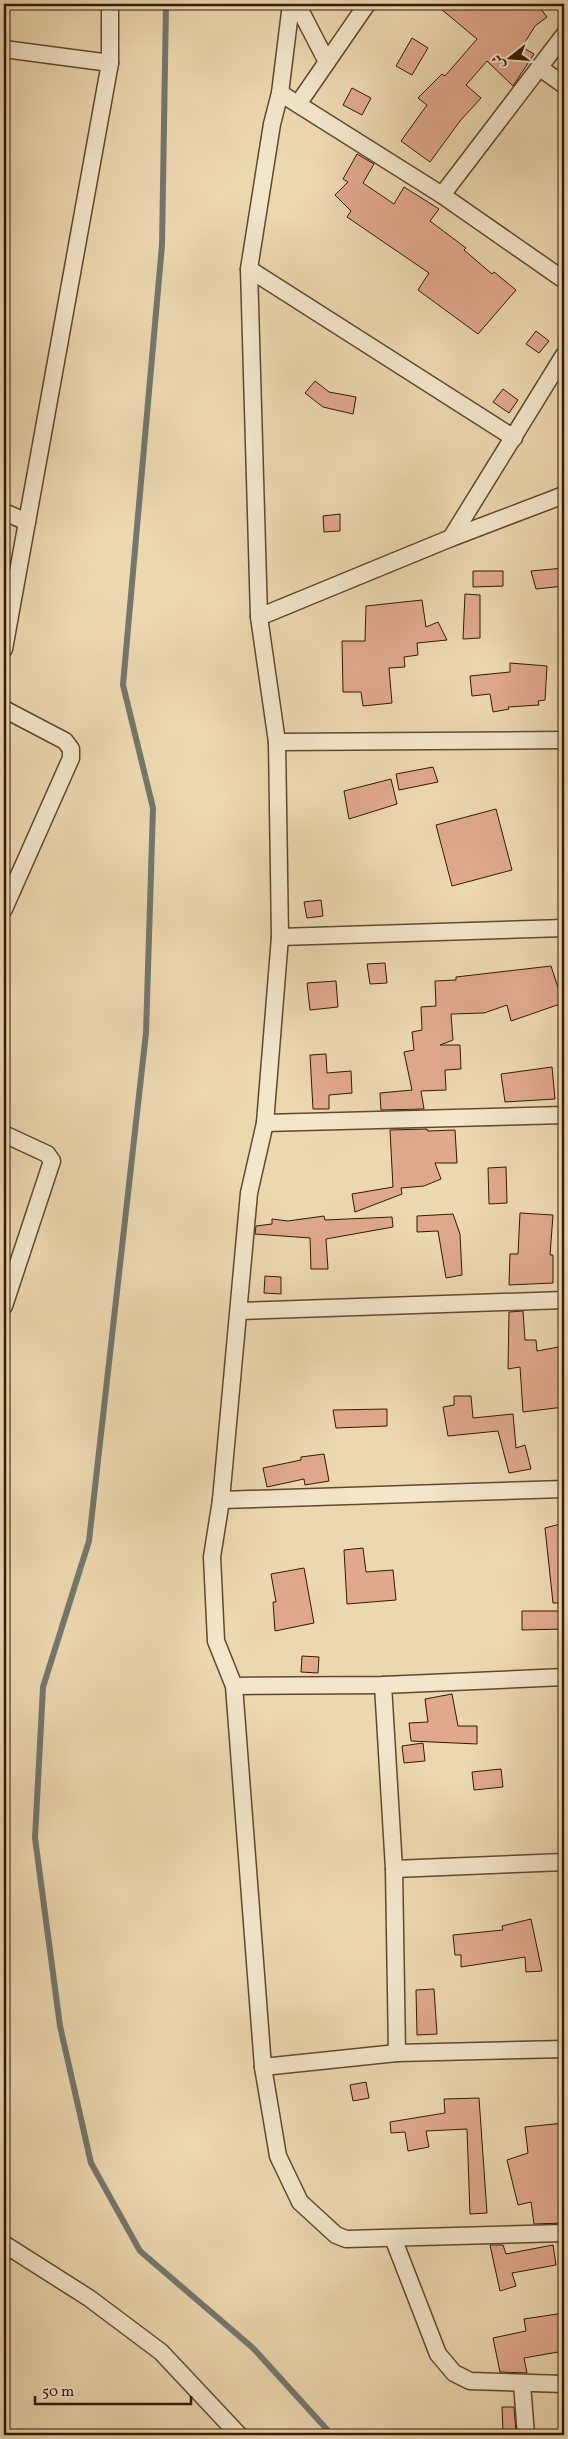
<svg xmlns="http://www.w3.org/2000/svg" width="568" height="2439" font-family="Vollkorn,Amiri,serif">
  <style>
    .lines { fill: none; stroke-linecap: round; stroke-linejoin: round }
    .stream { stroke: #74776e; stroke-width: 6 }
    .building { fill: #e0a98c; stroke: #331900 }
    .minor-casing { stroke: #61492c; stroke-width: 19 }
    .minor { stroke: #f3e6cb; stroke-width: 16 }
  </style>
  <rect width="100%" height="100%" fill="#ecd8af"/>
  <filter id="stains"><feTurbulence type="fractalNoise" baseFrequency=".004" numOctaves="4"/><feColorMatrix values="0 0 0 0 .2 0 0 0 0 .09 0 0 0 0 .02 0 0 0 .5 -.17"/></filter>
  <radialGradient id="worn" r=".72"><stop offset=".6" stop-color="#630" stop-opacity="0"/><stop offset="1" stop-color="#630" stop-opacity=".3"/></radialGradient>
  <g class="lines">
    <!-- stream -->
    <polyline class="stream" points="166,4 162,245 123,685 153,808 146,1033 89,1541 43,1687 35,1838 60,2026 91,2163 140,2251 253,2348 332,2435"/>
  </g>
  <!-- building -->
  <g class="building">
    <polygon points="435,4 537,4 547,17 535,26 522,47 534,54 513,86 487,61 466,85 481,98 460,121 430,162 401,141 427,105 418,98 442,74 445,76 477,39"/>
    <polygon points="412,38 428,48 412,75 396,66"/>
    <polygon points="352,88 371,98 362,115 343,105"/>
    <polygon points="357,154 374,164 363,183 394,204 404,187 439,209 430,221 466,248 464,250 492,274 494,272 516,290 478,334 418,290 429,273 347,217 351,211 335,195 348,182 343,179"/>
    <polygon points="536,331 549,341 539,353 526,344"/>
    <polygon points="315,381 329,392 356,397 353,414 323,407 305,393"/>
    <polygon points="503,389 518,400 509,413 493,402"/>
    <polygon points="340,514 340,531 324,532 323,516"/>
    <polygon points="564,568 564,586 536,589 531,571"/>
    <polygon points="473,571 503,571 503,586 473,587"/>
    <polygon points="465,594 480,595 480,638 463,639"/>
    <polygon points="422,600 426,627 438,622 447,640 417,643 418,655 404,657 405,667 389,668 392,703 363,706 361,692 343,692 342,641 365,641 366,606"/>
    <polygon points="510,663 547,666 545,700 538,701 539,705 508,707 509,709 493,712 490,694 472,696 470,676 510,672"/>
    <polygon points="433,767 438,782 399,790 396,774"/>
    <polygon points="391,779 397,804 349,819 344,791"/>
    <polygon points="496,809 512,870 452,886 436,825"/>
    <polygon points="321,900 323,916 307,918 304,902"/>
    <polygon points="385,963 387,983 370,984 367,964"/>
    <polygon points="551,966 563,1003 511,1021 507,1005 484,1013 451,1014 453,1040 440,1045 460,1045 461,1069 445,1070 446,1090 421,1091 424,1109 381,1110 380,1093 412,1090 404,1052 414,1050 412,1032 422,1030 421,1007 436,1006 435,981 456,980 456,977"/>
    <polygon points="336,981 338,1007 310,1010 307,983"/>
    <polygon points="326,1054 327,1073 351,1071 352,1093 329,1095 329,1109 313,1109 310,1055"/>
    <polygon points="552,1067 555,1099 505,1102 501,1074"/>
    <polygon points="427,1129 428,1131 455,1130 457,1163 435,1163 441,1179 424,1186 401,1188 402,1194 355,1212 352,1194 393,1187 390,1130"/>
    <polygon points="506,1167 507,1203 489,1204 488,1168"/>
    <polygon points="520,1213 553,1215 550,1255 553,1255 553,1283 509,1285 510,1254 518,1254"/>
    <polygon points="453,1214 460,1234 462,1275 446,1278 438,1231 417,1232 417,1216"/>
    <polygon points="324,1216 325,1220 392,1217 393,1227 326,1239 328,1269 311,1269 310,1238 255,1234 256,1226 272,1224 272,1219 288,1221"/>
    <polygon points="265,1276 281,1277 281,1294 264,1293"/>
    <polygon points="523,1311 525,1340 536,1340 537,1351 564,1346 564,1407 523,1412 520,1367 508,1369 509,1312"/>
    <polygon points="454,1396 471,1396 473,1418 513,1414 516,1448 525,1445 531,1469 509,1473 498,1431 448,1436 443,1407 454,1405"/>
    <polygon points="387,1409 387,1426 336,1428 333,1410"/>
    <polygon points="324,1454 329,1481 305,1485 304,1479 267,1487 263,1468 301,1460 301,1457"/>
    <polygon points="564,1523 564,1603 553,1603 545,1528"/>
    <polygon points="363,1548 366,1572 393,1570 396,1600 347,1604 344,1550"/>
    <polygon points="304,1568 314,1623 275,1631 273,1602 276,1602 271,1574"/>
    <polygon points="522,1611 564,1611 564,1629 522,1630"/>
    <polygon points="302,1656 319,1657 318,1673 301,1672"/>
    <polygon points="452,1694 458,1726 477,1726 477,1744 411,1741 409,1723 428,1722 425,1699"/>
    <polygon points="423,1743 425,1761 404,1763 402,1746"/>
    <polygon points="501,1769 503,1787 474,1790 472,1772"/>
    <polygon points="531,1919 542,1971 526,1972 525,1957 461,1967 461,1955 455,1955 453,1935 503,1930 502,1926"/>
    <polygon points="434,1989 437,2034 417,2035 416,1990"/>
    <polygon points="366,2082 369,2098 353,2101 350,2085"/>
    <polygon points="479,2098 487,2213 470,2214 467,2129 426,2131 429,2147 408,2151 405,2132 391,2133 390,2122 445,2113 444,2099"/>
    <polygon points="564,2123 564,2223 534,2224 531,2202 518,2205 507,2160 528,2153 525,2127"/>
    <polygon points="490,2245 503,2245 506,2254 553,2245 556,2265 512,2273 516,2286 500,2291"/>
    <polygon points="564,2313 564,2351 524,2358 527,2373 500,2372 493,2338 526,2331 524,2319"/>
    <polygon points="502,2407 514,2407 516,2432 503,2432"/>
  </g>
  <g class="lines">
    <!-- minor casing -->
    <g class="minor-casing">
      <g id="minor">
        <polyline points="297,4 327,62"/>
        <polyline points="4,49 110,63"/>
        <polyline points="540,68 564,85"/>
        <polyline points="280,93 442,195 564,280"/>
        <polyline points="298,104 367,4"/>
        <polyline points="442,195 564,35"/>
        <polyline points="249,269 514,438"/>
        <polyline points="564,495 451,538 259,617 277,742 280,937 265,1123 249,1193 221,1500 212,1557 216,1641 234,1686 263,2067 278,2156 300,2202 336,2235 346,2239 564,2233"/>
        <polyline points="4,512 27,522"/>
        <polyline points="451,538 564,355"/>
        <polyline points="259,617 249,269 272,124 280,93 291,4"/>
        <polyline points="4,649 110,63 110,4"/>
        <polyline points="4,709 65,741 71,749 71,758 4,909"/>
        <polyline points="277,742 564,740"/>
        <polyline points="280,937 564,928"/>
        <polyline points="265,1123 564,1115"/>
        <polyline points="4,1134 47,1154 52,1161 4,1306"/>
        <polyline points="239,1311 564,1300"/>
        <polyline points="221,1500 564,1489"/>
        <polyline points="383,1685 394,1869 397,2053"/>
        <polyline points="234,1686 383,1685 564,1677"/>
        <polyline points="394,1869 564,1862"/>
        <polyline points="263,2067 397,2053 564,2049"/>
        <polyline points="393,2238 438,2354 454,2373 470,2381 564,2384"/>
        <polyline points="4,2244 89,2298 161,2352 239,2435"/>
        <polyline points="522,2384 526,2435"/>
      </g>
    </g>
    <!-- minor -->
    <use href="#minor" class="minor"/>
  </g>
  <!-- margin -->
  <rect width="568" height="2439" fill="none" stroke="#ecd8af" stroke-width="20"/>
  <rect x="5" y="5" width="558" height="2429" fill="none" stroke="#331900" stroke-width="2.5"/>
  <rect x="10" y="10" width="548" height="2419" fill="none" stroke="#331900"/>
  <!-- north arrow -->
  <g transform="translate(510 58) rotate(253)" stroke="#f3e6cb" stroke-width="4" paint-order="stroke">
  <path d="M0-4L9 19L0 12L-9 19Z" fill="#331900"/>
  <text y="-8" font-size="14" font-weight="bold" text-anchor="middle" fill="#331900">ش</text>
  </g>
  <!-- scale -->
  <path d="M35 2396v8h156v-8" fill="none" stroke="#331900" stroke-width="2.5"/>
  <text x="42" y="2396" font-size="15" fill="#331900" stroke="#f3e6cb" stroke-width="4" paint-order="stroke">50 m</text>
  <rect width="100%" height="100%" filter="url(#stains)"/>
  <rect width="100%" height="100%" fill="url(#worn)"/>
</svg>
